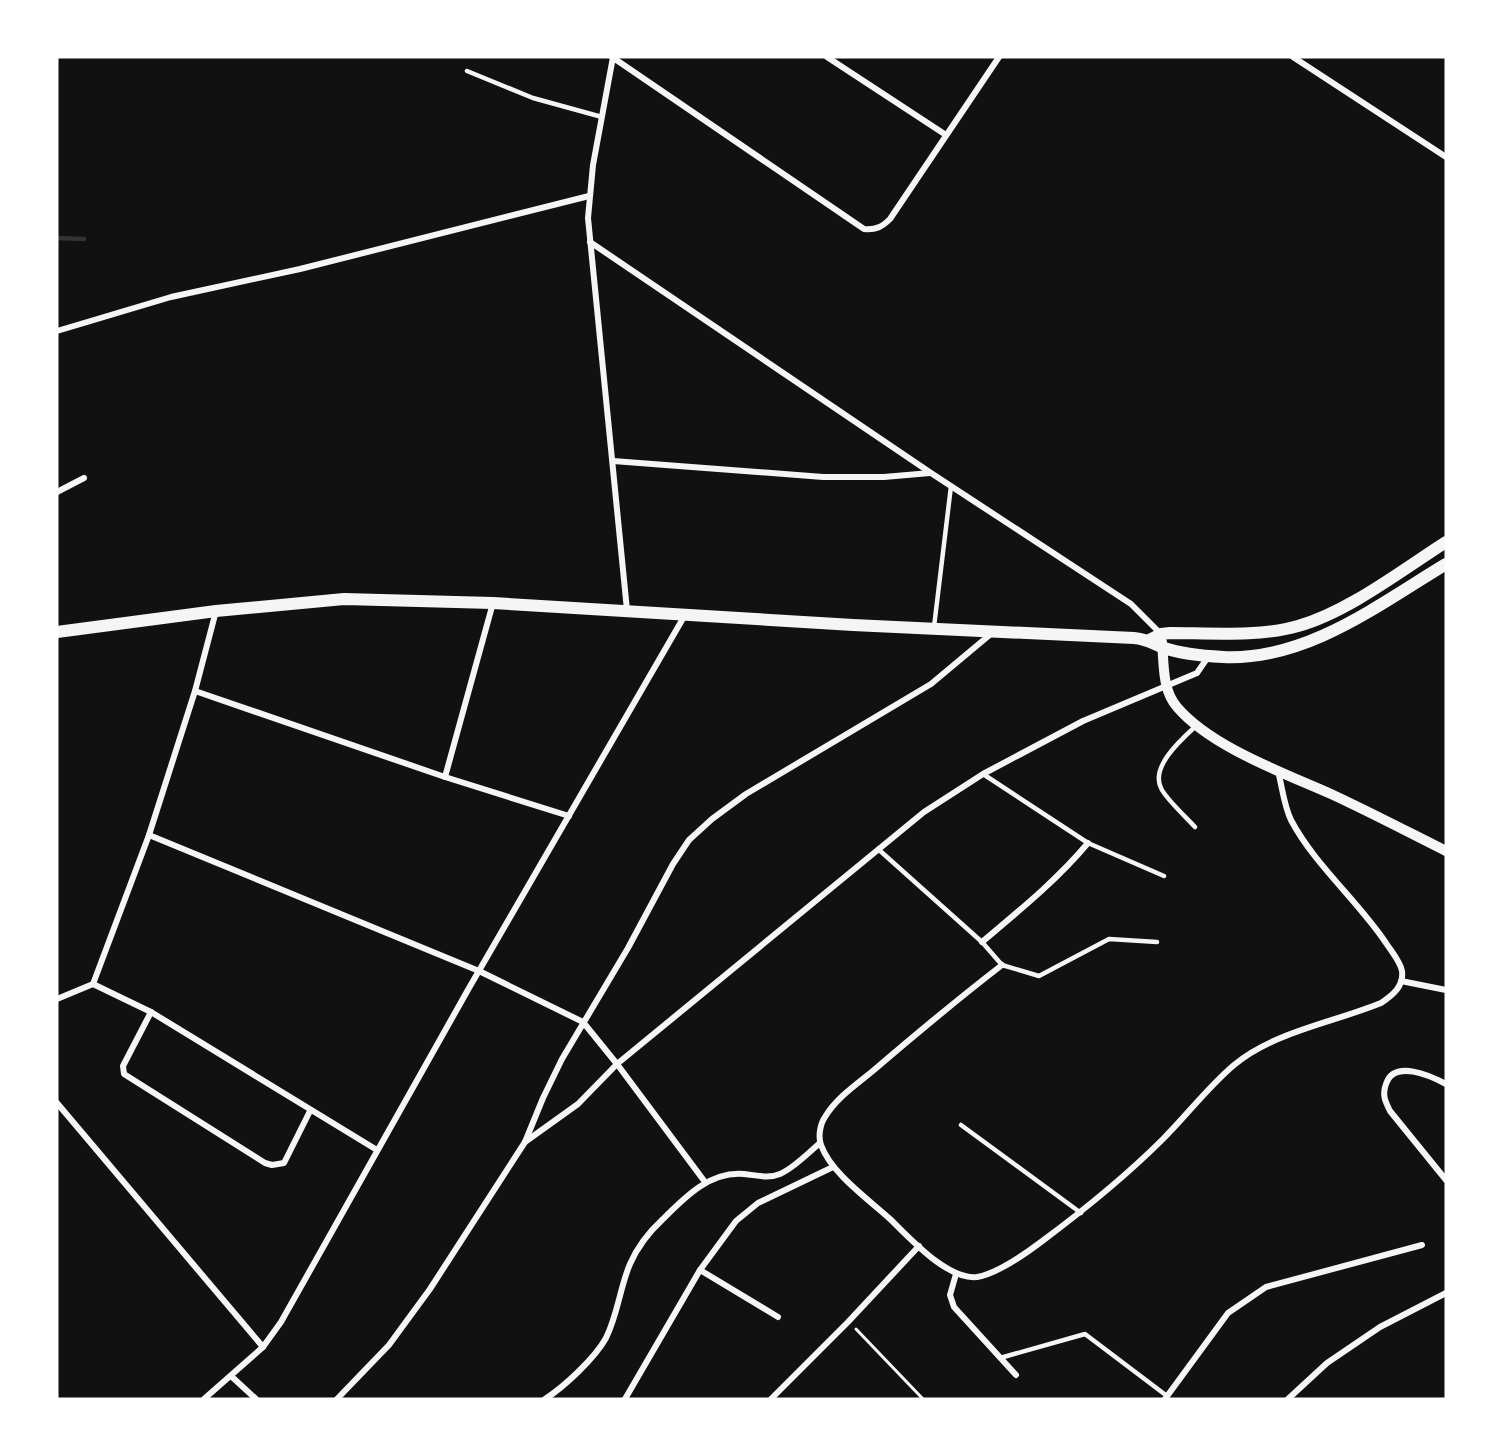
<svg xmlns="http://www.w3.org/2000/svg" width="1503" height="1456" font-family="'PT Sans',sans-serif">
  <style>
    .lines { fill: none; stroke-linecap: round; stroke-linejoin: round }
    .stream { stroke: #333; stroke-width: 4.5 }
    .path { stroke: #f5f5f5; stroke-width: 3 }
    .service { stroke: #f5f5f5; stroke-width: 4.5 }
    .minor { stroke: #f5f5f5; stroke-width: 6 }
    .tertiary { stroke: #f5f5f5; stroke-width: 10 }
    .secondary { stroke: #f5f5f5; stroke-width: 12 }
  </style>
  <rect width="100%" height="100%" fill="#111"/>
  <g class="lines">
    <!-- stream -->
    <polyline class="stream" points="57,238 84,239"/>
    <!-- path -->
    <polyline class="path" points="856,1329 923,1399"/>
    <!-- service -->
    <g class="service">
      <polyline points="467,71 533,98 602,117"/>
      <polyline points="934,627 951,486"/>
      <polyline points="983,774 1088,843 1164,876"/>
      <path d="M 1195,827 C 1187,818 1165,798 1161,788 C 1150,766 1183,738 1197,725"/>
      <polyline points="878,849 982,942 1002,965 1039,976 1109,939 1157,942"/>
      <polyline points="961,1125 1081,1213"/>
      <polyline points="1000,1358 1085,1334 1167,1396"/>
    </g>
    <!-- minor -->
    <g class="minor">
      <path d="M 612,57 L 864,229 C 876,230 882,227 890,219 L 999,57"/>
      <polyline points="613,57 593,165 588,218 627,610"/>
      <polyline points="827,57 946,135"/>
      <polyline points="1293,57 1446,157"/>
      <polyline points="590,242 931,473 1131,604 1161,634"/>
      <polyline points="57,331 171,297 300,269 589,196"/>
      <polyline points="613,461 823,477 884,477 930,473"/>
      <polyline points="57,492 84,478"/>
      <polyline points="195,691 445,777 569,816"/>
      <polyline points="445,777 493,603"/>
      <polyline points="149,835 479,971 583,1022 617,1064 705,1182"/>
      <path d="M 982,942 C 1020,910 1057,880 1088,843"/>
      <path d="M 1002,965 C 958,999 916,1034 874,1070 C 857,1084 836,1098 825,1117 C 820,1124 818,1137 821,1145 C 831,1173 868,1199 890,1219 C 910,1238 947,1280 977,1277 C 996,1274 1025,1254 1041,1242 C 1084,1210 1125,1177 1163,1139 C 1187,1115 1208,1087 1234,1065 C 1273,1032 1335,1022 1381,1003 C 1393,995 1404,986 1402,971 C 1400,961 1391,951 1386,943 C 1358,901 1314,864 1291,820 C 1284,806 1282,786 1278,771"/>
      <polyline points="1401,981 1446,990"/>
      <polyline points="93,984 151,1012 377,1150"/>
      <polyline points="57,999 93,984 149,835 195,691 216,611"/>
      <polyline points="151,1012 123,1066 124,1074 265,1163 272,1165 284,1163 310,1111"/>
      <path d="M 1446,1084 C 1431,1076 1394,1059 1386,1084 C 1382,1095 1385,1101 1390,1111 L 1446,1180"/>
      <polyline points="57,1103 263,1347"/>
      <polyline points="525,1142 578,1104 617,1064 924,812 983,774 1083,721 1197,673 1208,657"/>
      <polyline points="700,1270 778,1317"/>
      <polyline points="956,1274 950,1295 954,1307 1016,1375"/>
      <polyline points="231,1376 256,1399"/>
      <polyline points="204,1399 263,1347 281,1322 469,988 685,615"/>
      <polyline points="337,1399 389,1345 430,1289 525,1142 543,1098 562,1059 628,948 673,864 689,840 712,819 746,794 931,684 992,633"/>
      <path d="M 545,1399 C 564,1387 595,1358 606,1338 C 618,1314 620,1287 630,1264 C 637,1248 650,1231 663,1219 C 685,1197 710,1171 744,1174 C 756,1175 768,1179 780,1174 C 794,1168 808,1153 820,1143"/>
      <polyline points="625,1399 700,1270 736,1221 758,1203 833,1167"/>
      <polyline points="771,1399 848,1322 919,1246"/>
      <polyline points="1165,1399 1228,1313 1266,1287 1422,1245"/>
      <polyline points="1288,1399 1327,1363 1380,1327 1446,1293"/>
    </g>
    <!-- tertiary -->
    <path class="tertiary" d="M 1162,642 C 1164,663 1162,690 1177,707 C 1211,747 1284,773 1331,794 C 1370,812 1408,832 1446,851"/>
    <!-- secondary -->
    <g class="secondary">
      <path d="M 57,632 L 216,611 L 344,599 L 493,603 L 853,625 L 1134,638 C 1147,639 1153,644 1164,648 C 1182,654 1205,656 1223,657 C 1306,661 1378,605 1446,564"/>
      <path d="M 1149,640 L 1161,634 L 1170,633 C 1209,633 1261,637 1298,626 C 1348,612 1402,570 1446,542"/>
    </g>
  </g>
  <!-- border -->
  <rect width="1503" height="1456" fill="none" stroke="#ffffff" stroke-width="117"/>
</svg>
